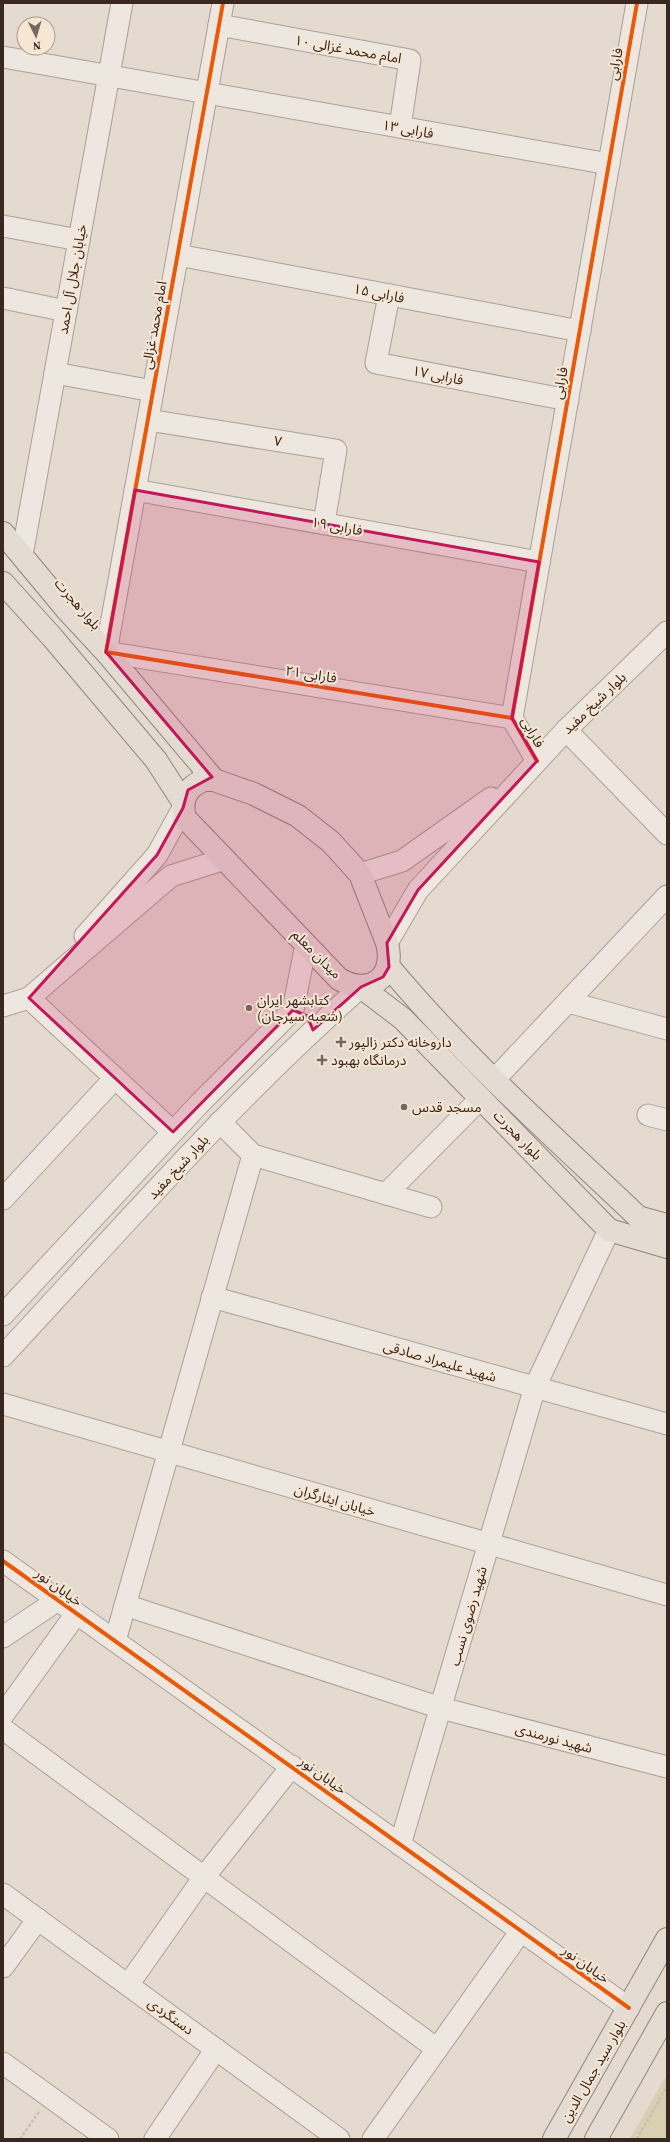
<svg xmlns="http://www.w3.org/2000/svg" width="670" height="2142" font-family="'Source Serif 4','Noto Sans Arabic',serif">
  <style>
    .green { fill: #d8d1b1 }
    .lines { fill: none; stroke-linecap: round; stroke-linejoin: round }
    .minor-casing { stroke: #aba097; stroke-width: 23 }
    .major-casing { stroke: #90867e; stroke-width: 24 }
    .path { stroke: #c6beb7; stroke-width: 2.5; stroke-dasharray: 3 2; stroke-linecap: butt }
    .minor { stroke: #ede7e0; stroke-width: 21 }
    .major { stroke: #e4dcd2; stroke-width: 22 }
    .cycleway-casing { stroke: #f6e7d5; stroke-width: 6 }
    .cycleway { stroke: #e8590c; stroke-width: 4 }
    .marked { fill: #c2185b; fill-opacity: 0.2; stroke: #c2185b; stroke-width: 3; stroke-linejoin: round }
    .poi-dot { fill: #76665d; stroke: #f6e7d5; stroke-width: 1.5 }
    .labels { text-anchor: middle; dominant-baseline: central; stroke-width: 4; stroke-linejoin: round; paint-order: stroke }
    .street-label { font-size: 14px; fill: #3a271f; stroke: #f6e7d5 }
    .poi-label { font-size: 14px; fill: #3a271f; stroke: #f6e7d5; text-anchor: start }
  </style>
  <rect width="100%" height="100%" fill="#e5dacf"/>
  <!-- green -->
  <polygon class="green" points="667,2074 667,2139 630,2139"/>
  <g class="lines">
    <!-- minor casing -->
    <g class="minor-casing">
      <g id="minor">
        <polyline points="223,3 106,652 512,718"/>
        <polyline points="219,25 410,60 400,127"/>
        <polyline points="3,57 609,164"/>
        <polyline points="3,226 79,240"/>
        <polyline points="178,255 580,331"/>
        <polyline points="389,295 376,363 568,400"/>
        <polyline points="3,298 66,311"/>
        <polyline points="55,373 153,391"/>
        <polyline points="148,420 336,450 324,523"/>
        <polyline points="135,490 539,562"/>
        <polyline points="22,555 122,3"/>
        <polyline points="566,730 667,834"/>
        <polyline points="537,761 512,718 637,3"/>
        <polyline points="360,874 402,861 491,798"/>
        <polyline points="85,936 157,855 183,808"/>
        <polyline points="387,943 418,890 566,730 667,632"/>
        <polyline points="29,998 173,1132"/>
        <polyline points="568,1002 667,1029"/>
        <polyline points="3,1006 29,998 171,876 225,859"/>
        <polyline points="495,1079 667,896"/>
        <polyline points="648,1115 667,1120"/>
        <polyline points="220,1122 253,1155 431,1207"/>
        <polyline points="386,1194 481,1098"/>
        <polyline points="3,1199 115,1078"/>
        <polyline points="212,1297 667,1424"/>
        <polyline points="3,1315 200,1103 293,1010 306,944"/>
        <path d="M 3,1356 C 120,1230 233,1100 361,987"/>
        <polyline points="3,1404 667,1595"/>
        <polyline points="3,1561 629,2008"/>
        <polyline points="125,1605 441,1708 667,1767"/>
        <polyline points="3,1637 58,1600"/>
        <polyline points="115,1641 253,1155"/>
        <polyline points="3,1715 76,1614"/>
        <polyline points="3,1729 437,2049"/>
        <polyline points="400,1845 535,1387 609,1230"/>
        <polyline points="3,1894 339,2139"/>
        <polyline points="3,1967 38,1919"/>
        <polyline points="128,1985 204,1877 292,1766"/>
        <polyline points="3,2063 108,2139"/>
        <polyline points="155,2139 216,2049"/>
        <polyline points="373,2139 521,1931"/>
      </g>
    </g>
    <!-- major casing -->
    <g class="major-casing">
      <g id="major">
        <polyline points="3,533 67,610 106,652 214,780"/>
        <polyline points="3,583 52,637 156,760 183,802"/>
        <path d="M 204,780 L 214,780 L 254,794 L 298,816 L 331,842 L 360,874 L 387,943 C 396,977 370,997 339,979 L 185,818 C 180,799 187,787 204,780 Z"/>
        <path d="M 389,967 C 464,1057 553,1136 638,1217 L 667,1225"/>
        <polyline points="361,987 403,1019 609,1230 667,1247"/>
        <polyline points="554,2139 667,1939"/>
        <polyline points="596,2139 667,2013"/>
      </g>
    </g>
    <!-- path -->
    <g class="path">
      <polyline points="20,2139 39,2112"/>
      <polyline points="637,2139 667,2086"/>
    </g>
    <!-- minor -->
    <use href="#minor" class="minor"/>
    <!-- major -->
    <use href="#major" class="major"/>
    <!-- cycleway casing -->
    <g class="cycleway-casing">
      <g id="cycleway">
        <polyline points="223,3 106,652 512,718"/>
        <polyline points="537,761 512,718 637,3"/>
        <polyline points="3,1561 629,2008"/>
      </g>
    </g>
    <!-- cycleway -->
    <use href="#cycleway" class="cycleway"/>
  </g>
  <!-- marked area -->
  <path class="marked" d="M 135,490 L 539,562 L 512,718 L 537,761 L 418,890 L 387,943 L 389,967 L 383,977 L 361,987 L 313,1030 L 307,1016 L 293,1010 L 173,1132 L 29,998 L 157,855 L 183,808 L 188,790 L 212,777 L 106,652 Z"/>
  <!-- markers -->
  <g class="poi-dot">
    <circle cx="249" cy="1008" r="4"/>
    <path d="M339 1036h4v4h4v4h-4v4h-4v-4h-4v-4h4z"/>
    <path d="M320 1054h4v4h4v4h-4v4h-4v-4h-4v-4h4z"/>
    <circle cx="404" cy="1107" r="4"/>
  </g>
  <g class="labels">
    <!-- street labels -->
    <g class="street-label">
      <text transform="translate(348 49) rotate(10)">امام محمد غزالی ۱۰</text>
      <text transform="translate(615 64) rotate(-80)">فارابی</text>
      <text transform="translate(408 129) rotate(10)">فارابی ۱۳</text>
      <text transform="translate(72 279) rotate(-80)">خیابان جلال آل احمد</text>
      <text transform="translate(379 293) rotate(11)">فارابی ۱۵</text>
      <text transform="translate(154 325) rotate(-80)">امام محمد غزالی</text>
      <text transform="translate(438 375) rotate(11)">فارابی ۱۷</text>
      <text transform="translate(560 383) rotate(-80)">فارابی</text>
      <text transform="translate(278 441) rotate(9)">۷</text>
      <text transform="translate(337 526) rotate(10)">فارابی ۱۹</text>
      <text transform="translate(78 604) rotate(49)">بلوار هجرت</text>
      <text transform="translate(311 674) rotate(9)">فارابی ۲۱</text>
      <text transform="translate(594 703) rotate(-44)">بلوار شیخ مفید</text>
      <text transform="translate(533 732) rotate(61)">فارابی</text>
      <text transform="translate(317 954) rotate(45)">میدان معلم</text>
      <text transform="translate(518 1135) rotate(46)">بلوار هجرت</text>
      <text transform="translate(178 1167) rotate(-47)">بلوار شیخ مفید</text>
      <text transform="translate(440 1361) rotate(16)">شهید علیمراد صادقی</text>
      <text transform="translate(335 1500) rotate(16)">خیابان ایثارگران</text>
      <text transform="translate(59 1587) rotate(36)">خیابان نور</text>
      <text transform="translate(468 1616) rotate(-74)">شهید رضوی نسب</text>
      <text transform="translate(554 1738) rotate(15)">شهید نورمندی</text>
      <text transform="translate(323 1775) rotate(36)">خیابان نور</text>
      <text transform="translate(586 1964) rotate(36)">خیابان نور</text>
      <text transform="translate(171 2016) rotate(36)">دستگردی</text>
      <text transform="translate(593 2071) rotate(-60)">بلوار سید جمال الدین</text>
    </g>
    <!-- poi labels -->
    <g class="poi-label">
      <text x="257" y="1000">کتابشهر ایران<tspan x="257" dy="16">(شعبه سیرجان)</tspan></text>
      <text x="349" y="1042">داروخانه دکتر زالپور</text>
      <text x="331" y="1060">درمانگاه بهبود</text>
      <text x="412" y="1107">مسجد قدس</text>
    </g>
  </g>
  <!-- border -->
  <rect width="670" height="2142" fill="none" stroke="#3a271f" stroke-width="8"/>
  <!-- north arrow -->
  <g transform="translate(36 36) rotate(175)"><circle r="19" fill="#f6e7d5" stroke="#ab9a8c"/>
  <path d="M0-3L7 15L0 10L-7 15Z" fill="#76665d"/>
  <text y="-6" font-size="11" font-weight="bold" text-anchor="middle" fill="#3a271f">N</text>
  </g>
</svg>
